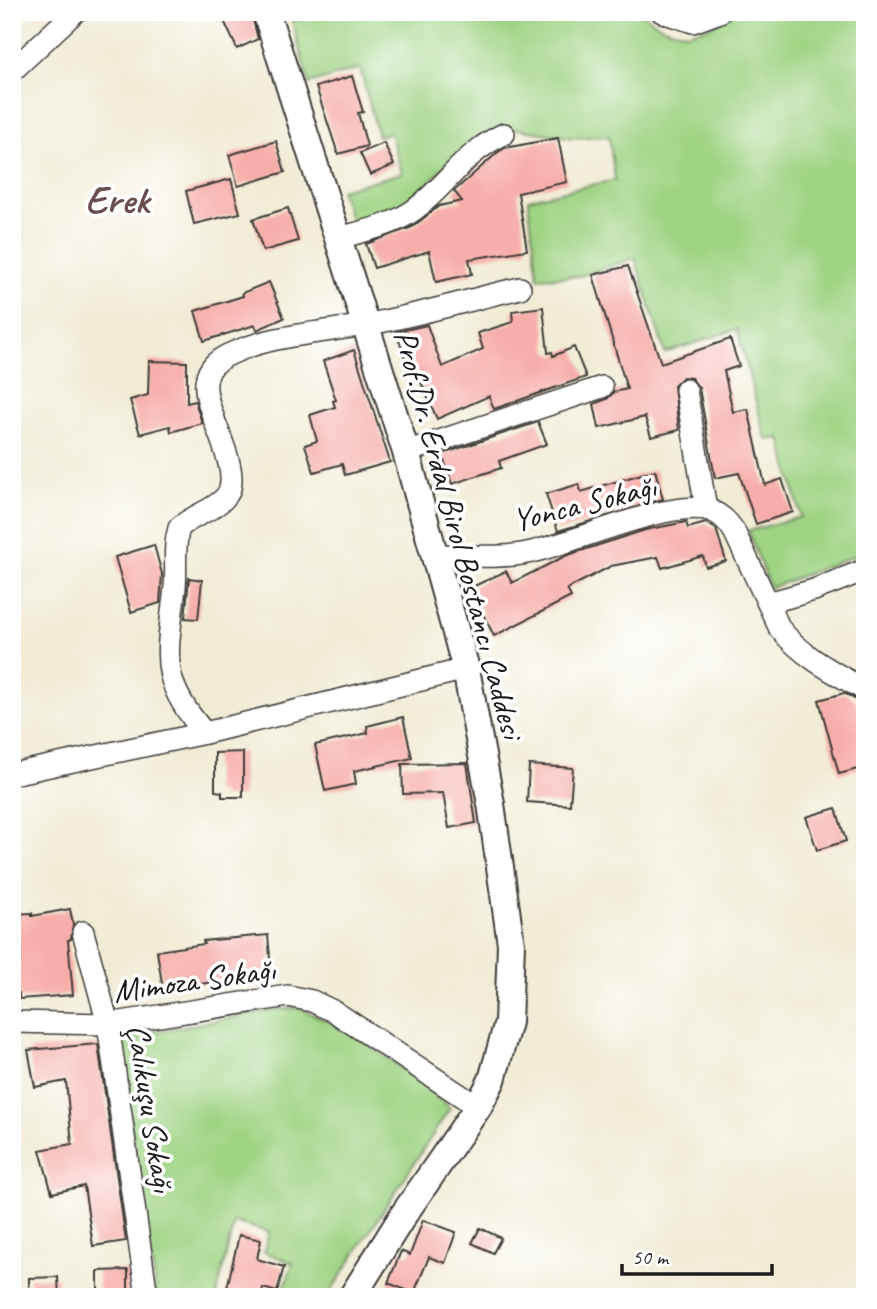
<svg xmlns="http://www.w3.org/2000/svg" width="877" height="1309" font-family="Caveat,sans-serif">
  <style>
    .green { fill: #a0d485; stroke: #5e7850; stroke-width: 2 }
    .building { fill: #f7aeaa }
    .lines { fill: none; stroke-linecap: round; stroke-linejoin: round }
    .minor-casing { stroke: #3c3b38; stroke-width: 24 }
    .tertiary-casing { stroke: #3c3b38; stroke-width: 30 }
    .minor { stroke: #fff; stroke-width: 21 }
    .tertiary { stroke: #fff; stroke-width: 26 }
    .labels { text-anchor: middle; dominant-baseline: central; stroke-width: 7; stroke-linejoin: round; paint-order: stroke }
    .street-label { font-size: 33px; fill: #1c1c1c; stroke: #fff }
    .district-label { font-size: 40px; font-weight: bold; fill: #694f4e; stroke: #fff }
  </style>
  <rect width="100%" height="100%" fill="#fff"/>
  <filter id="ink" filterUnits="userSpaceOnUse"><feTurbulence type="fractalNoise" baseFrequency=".0143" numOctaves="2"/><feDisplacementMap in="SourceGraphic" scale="14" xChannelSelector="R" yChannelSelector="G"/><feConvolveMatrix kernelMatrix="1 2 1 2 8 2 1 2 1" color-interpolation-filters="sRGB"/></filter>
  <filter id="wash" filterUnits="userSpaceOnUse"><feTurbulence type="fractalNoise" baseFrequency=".00686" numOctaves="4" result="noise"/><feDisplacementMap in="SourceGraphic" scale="28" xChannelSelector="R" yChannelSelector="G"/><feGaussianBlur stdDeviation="1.57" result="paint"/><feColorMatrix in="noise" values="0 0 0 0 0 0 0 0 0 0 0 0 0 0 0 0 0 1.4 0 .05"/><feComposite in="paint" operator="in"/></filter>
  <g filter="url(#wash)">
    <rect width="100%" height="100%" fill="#f1ecd5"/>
    <!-- green -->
    <g class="green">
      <polygon points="330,12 392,12 398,16 425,12 639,12 663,27 687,33 707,28 736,12 865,12 865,552 770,588 748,531 801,517 781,438 766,440 737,329 665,353 635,258 580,276 538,278 528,199 615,180 609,136 573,138 518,129 499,129 452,158 422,190 398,209 353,226 340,190 402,173 390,133 378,136 360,68 309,84 292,21"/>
      <path d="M 298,1008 C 354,1029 405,1069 450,1108 L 327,1297 L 281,1297 L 293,1263 L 264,1252 L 269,1232 L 234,1222 L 216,1297 L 157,1297 L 118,1039 L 277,1009 Z"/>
    </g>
    <g id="blocks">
      <!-- building -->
      <g class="building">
        <polygon points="220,12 251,12 258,39 237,49"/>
        <polygon points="352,76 363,112 358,113 367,146 338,154 316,87"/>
        <polygon points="558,138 567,182 518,193 527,250 469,259 472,274 436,282 429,251 374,268 366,244 412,227 439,206 462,201 454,191 497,153 505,148"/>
        <polygon points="276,141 285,172 238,186 229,155"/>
        <polygon points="384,143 394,165 370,175 360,153"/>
        <polygon points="231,179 240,213 194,224 186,191"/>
        <polygon points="288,208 298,241 263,251 253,219"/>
        <polygon points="628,266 661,363 730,339 739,366 724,371 733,412 748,409 765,485 782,479 793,512 756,524 739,473 715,478 699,388 691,378 683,377 674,386 679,430 651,437 645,417 599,428 594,404 607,399 614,392 627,389 593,275"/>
        <polygon points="269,282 284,318 257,330 255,325 204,341 195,311 243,296 242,293"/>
        <polygon points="543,307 548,353 552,352 553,356 574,347 586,377 494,409 489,396 437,419 411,359 406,360 396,332 427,325 442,367 483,349 478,333 513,322 512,311"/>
        <polygon points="354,350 390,462 345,475 342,464 314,472 305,445 317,441 310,415 335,407 333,401 336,400 323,361"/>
        <polygon points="149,361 187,362 187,403 195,401 202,423 171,432 170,426 140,434 130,400 148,395"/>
        <polygon points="538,422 547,444 499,461 501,468 452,484 442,454"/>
        <polygon points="655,470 663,499 558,531 546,494 579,484 581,492"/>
        <polygon points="686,522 688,528 706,523 716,529 726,561 706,567 703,556 662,568 658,557 611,566 567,589 571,597 494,636 470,588 506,571 512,583 565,556 645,530"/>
        <polygon points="154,545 162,574 160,603 131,612 115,557"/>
        <polygon points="189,578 202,580 198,619 185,618"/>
        <polygon points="844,693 856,700 865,731 865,767 839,774 819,700"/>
        <polygon points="403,717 412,758 354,771 356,784 325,791 315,745 368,733 367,726"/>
        <polygon points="243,752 243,797 222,797 222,792 215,791 215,753"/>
        <polygon points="467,763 476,823 449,828 443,793 403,794 402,764"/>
        <polygon points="529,765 573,768 570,805 527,802"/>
        <polygon points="836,808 846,841 817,850 806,817"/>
        <polygon points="70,909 73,924 71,939 68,940 73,995 19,999 19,993 12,993 12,914 32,913 32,916"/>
        <polygon points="268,935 272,980 207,983 163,990 157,951 204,944 203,941"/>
        <polygon points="98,1044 126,1241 93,1246 84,1186 52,1193 40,1150 72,1144 66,1081 35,1087 28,1050"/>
        <polygon points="423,1220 456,1232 445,1263 429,1257 414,1293 388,1283 401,1251 410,1255"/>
        <polygon points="480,1228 501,1238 493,1253 472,1243"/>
        <polygon points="239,1235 261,1240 257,1259 284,1267 277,1292 263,1288 261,1297 225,1297"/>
        <polygon points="128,1270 128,1297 98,1297 98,1271"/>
        <polygon points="58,1277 59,1297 29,1297 29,1278"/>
      </g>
    </g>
  </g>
  <g filter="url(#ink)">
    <use href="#blocks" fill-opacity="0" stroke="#3c3b38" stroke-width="2"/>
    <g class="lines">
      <!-- minor casing -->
      <g class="minor-casing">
        <g id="minor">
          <polyline points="662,12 693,22 720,12"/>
          <polyline points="12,71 75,12"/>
          <path d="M 338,238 C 364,231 392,226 414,210 C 448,185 463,153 504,134"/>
          <polyline points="686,390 706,509"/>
          <polyline points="406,452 602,387"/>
          <path d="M 435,555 C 464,555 498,559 527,553 C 573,544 661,502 705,509 C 719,512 727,520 734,531 L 780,629 C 803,657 833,672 865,690"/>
          <polyline points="768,603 814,590 865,570"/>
          <path d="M 205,733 C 156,678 168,654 175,587 C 177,568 173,547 179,528 C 192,515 216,510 227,495 C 244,470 203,412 206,382 C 208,368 216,361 228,355 C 269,335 320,333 364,325 C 416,316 468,300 520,288"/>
          <polyline points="12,774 205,733 466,669"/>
          <polyline points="83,932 108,1024 147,1297"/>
          <polyline points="12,1022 108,1024 288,996 312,1001 335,1012 478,1107"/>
        </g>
      </g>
      <!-- tertiary casing -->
      <g class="tertiary-casing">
        <polyline id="tertiary" points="266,12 406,452 466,669 491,804 511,944 508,1022 492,1080 478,1107 404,1214 352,1297"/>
      </g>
      <!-- minor -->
      <use href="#minor" class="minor"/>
      <!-- tertiary -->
      <use href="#tertiary" class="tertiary"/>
    </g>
  </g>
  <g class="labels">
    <!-- street labels -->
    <g class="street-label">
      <text transform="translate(584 503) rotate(-14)">Yonca Sokağı</text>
      <text transform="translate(459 534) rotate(75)">Prof.Dr. Erdal Birol Bostancı Caddesi</text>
      <text transform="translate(194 980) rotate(-8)">Mimoza Sokağı</text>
      <text transform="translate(151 1108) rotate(81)">Çalıkuşu Sokağı</text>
    </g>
    <!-- district labels -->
    <g class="district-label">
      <text x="117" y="200">Erek</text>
    </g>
  </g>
  <!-- margin -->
  <rect width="877" height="1309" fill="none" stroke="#fff" stroke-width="42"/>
  <!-- scale -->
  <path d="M622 1264v10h150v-10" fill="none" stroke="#1c1c1c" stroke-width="3.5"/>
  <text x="632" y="1264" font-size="21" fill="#1c1c1c" stroke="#ffffff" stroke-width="5" paint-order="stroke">50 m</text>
</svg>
